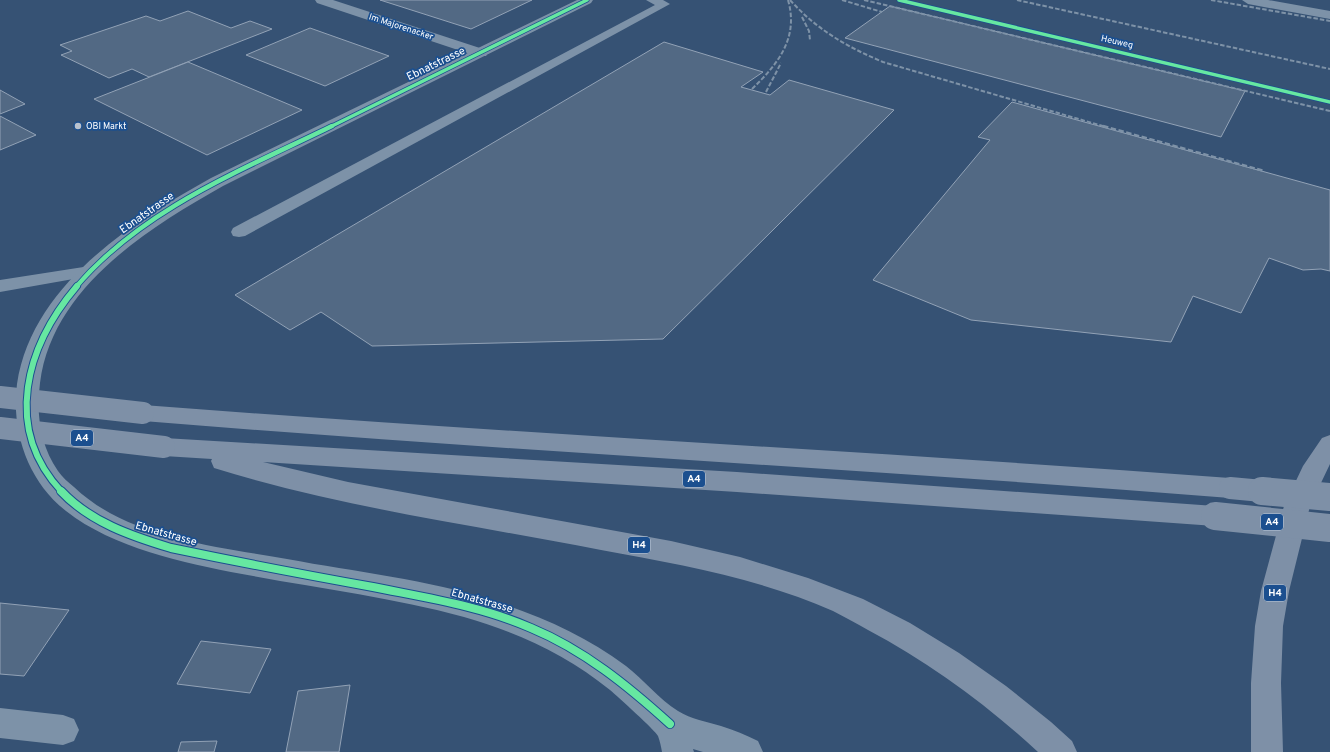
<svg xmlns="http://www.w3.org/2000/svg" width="1330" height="752" font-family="Overpass,sans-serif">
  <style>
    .building { fill: #526984; stroke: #92a2b6 }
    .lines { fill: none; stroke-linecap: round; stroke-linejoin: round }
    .service { fill: #7d92a8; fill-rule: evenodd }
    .minor { fill: #7d92a8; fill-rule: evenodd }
    .tertiary { fill: #7d92a8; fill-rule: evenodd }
    .trunk { fill: #7e90a7; fill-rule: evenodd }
    .rail-far1 { stroke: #7e92a7; stroke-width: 2; stroke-dasharray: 4.5 2; stroke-linecap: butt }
    .rail { stroke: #7e92a7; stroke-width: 2.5; stroke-dasharray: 5.5 2.5; stroke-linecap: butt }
    .trunk-bridge-far1 { stroke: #7e90a7; stroke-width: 22 }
    .trunk-bridge { stroke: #7e90a7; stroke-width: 28 }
    .cycleway-far3-casing { stroke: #1b4f8f; stroke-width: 5 }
    .cycleway-far2-casing { stroke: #1b4f8f; stroke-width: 6 }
    .cycleway-far1-casing { stroke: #1b4f8f; stroke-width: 8 }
    .cycleway-casing { stroke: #1b4f8f; stroke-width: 10 }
    .cycleway-far3 { stroke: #66e7a1; stroke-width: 3.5 }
    .cycleway-far2 { stroke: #66e7a1; stroke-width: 4.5 }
    .cycleway-far1 { stroke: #66e7a1; stroke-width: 6 }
    .cycleway { stroke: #66e7a1; stroke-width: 8 }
    .poi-dot { fill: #b9c2ce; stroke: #1b4f8f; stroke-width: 1.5 }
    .labels { text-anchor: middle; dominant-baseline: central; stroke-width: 3.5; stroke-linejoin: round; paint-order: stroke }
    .far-street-label { font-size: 9px; fill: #fff; stroke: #1b4f8f }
    .far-poi-label { font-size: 9px; fill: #fff; stroke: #1b4f8f; text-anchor: start }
    .shield { fill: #1b4f8f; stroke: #bbcadd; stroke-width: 1 }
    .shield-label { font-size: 10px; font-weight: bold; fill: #fff }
    .street-label { font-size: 11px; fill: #fff; stroke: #1b4f8f }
  </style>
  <rect width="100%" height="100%" fill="#365274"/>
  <!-- building -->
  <g class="building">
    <polygon points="380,0 532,0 471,29"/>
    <polygon points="890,6 1245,91 1221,137 845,38"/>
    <polygon points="188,11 231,28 250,21 272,29 149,77 132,69 109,78 61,55 72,51 60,45 146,16 160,21"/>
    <polygon points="310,28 389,56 325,86 246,55"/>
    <polygon points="664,42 763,72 741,87 770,95 789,80 894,110 663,339 372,346 321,312 290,330 235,295"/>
    <polygon points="188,62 302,110 207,155 94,99"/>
    <polygon points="0,90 25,104 0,114"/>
    <polygon points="1012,102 1330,190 1330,271 1321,269 1303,270 1269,258 1241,313 1193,296 1171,342 971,320 873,280 990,140 978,137"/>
    <polygon points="0,116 36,135 0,150"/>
    <polygon points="0,603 69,610 24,676 0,674"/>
    <polygon points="201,641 271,649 250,693 177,684"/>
    <polygon points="350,685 339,752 286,752 298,691"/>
    <polygon points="217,741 214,752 178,752 181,742"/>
  </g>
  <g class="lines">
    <!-- service -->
    <g class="service">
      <polygon points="646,0 663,0 670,4 245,236 239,237 233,236 231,232 233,228 655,5"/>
      <polygon points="90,266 96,267 99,271 96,275 0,292 0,280"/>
    </g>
    <!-- minor -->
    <g class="minor">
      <polygon points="315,0 333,0 486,50 488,53 486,56 476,56 317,3"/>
      <polygon points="1242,0 1268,0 1330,11 1330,19 1248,4"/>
      <polygon points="0,708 63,715 74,719 79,730 74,741 63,745 0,738"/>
    </g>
    <!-- tertiary -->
    <path class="tertiary" d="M 577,0 L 593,0 L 591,3 L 223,186 C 147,229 52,288 40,383 C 36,414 40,445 58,471 C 62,477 68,482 74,487 C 127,538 218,547 287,559 C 356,572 427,579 494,601 C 541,616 586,636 626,666 C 644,680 659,699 678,711 C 691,719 707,722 721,726 C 734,730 746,735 758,741 L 763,752 L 703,752 L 693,749 L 694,752 L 662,752 C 661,747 660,741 658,736 C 655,730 618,697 610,690 C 567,655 517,632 464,617 C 391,597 315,588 242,574 C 184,563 113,548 66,511 C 28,481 11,432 17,384 C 32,285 131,223 211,178 Z"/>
    <!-- trunk -->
    <g class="trunk">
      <path d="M 143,405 C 505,433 868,451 1230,478 L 1239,481 L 1242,488 L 1239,495 L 1230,498 C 868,469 505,451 143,421 L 135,419 L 132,413 L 135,407 Z"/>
      <polygon points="1330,435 1330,464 1310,506 1289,591 1283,626 1281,683 1283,752 1251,752 1251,683 1255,626 1261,591 1284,506 1303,466 1322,438"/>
      <path d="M 164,438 L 737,472 L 1215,506 L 1224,509 L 1228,516 L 1224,523 L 1215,526 L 737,492 L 263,462 L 348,482 L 671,541 L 740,557 L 808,578 L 863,599 L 910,623 L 959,653 L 1006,686 L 1051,722 L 1072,741 L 1077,752 L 1038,752 C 986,704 930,663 868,630 C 857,624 845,617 833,611 C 761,579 679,564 601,550 C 474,525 338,507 214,468 L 211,461 L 212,459 L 164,456 L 156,453 L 152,447 L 156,441 Z"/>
    </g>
    <!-- rail-far1 -->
    <g class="rail-far1">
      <path d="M 790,0 C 816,29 847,47 883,62 L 1106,127"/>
      <polyline points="842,0 882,12"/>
      <polyline points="864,0 1330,111"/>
      <polyline points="1017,0 1330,69"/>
      <polyline points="1211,0 1330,21"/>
      <polyline points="802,17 809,31 810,40"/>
      <path d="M 752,89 C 778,64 799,38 788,0"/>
      <polyline points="766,92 781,63"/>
    </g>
    <!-- rail -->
    <polyline class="rail" points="1103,126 1264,171"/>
    <!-- trunk-bridge-far1 -->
    <g class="trunk-bridge-far1">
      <polyline points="0,397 143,413"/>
      <polyline points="0,428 164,447"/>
      <polyline points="1230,488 1273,492"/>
    </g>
    <!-- trunk-bridge -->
    <g class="trunk-bridge">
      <polyline points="1262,491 1330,497"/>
      <polyline points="1215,516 1330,528"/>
    </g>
    <!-- cycleway-far3 casing -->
    <g class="cycleway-far3-casing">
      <g id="cycleway-far3">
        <polyline points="899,0 1330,102"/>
        <polyline points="330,127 587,0"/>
      </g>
    </g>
    <!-- cycleway-far2 casing -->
    <g class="cycleway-far2-casing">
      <path id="cycleway-far2" d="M 76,287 C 142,209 242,170 332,126"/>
    </g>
    <!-- cycleway-far1 casing -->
    <g class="cycleway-far1-casing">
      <path id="cycleway-far1" d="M 62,492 C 2,428 26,346 77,286"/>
    </g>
    <!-- cycleway casing -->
    <g class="cycleway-casing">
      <path id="cycleway" d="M 61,491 C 90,522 131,536 171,548 C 238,562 306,575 373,587 C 427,598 481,606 531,628 C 584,650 628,686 670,724"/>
    </g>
    <!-- cycleway-far3 -->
    <use href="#cycleway-far3" class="cycleway-far3"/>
    <!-- cycleway-far2 -->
    <use href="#cycleway-far2" class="cycleway-far2"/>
    <!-- cycleway-far1 -->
    <use href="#cycleway-far1" class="cycleway-far1"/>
    <!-- cycleway -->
    <use href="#cycleway" class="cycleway"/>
  </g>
  <!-- markers -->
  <circle class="poi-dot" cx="78" cy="126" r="4"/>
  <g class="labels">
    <!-- far-street labels -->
    <g class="far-street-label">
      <text transform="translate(401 27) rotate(18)">Im Majorenacker</text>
      <text transform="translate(1117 42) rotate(13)">Heuweg</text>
    </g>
    <!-- far-poi labels -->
    <g class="far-poi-label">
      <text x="86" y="126">OBI Markt</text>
    </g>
    <!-- shield labels -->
    <g class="shield">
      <rect x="71" y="430" width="22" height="16" rx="3"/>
      <rect x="683" y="471" width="22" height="16" rx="3"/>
      <rect x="1261" y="514" width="22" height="16" rx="3"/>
      <rect x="628" y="537" width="22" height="16" rx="3"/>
      <rect x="1264" y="585" width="22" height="16" rx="3"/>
    </g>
    <g class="shield-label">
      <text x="82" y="438">A4</text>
      <text x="694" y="479">A4</text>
      <text x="1272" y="522">A4</text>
      <text x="639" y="545">H4</text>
      <text x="1275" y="593">H4</text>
    </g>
    <!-- street labels -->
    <g class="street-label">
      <text transform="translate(436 64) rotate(-26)">Ebnatstrasse</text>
      <text transform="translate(147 213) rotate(-35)">Ebnatstrasse</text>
      <text transform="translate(166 534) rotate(16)">Ebnatstrasse</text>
      <text transform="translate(482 601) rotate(16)">Ebnatstrasse</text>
    </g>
  </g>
</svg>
